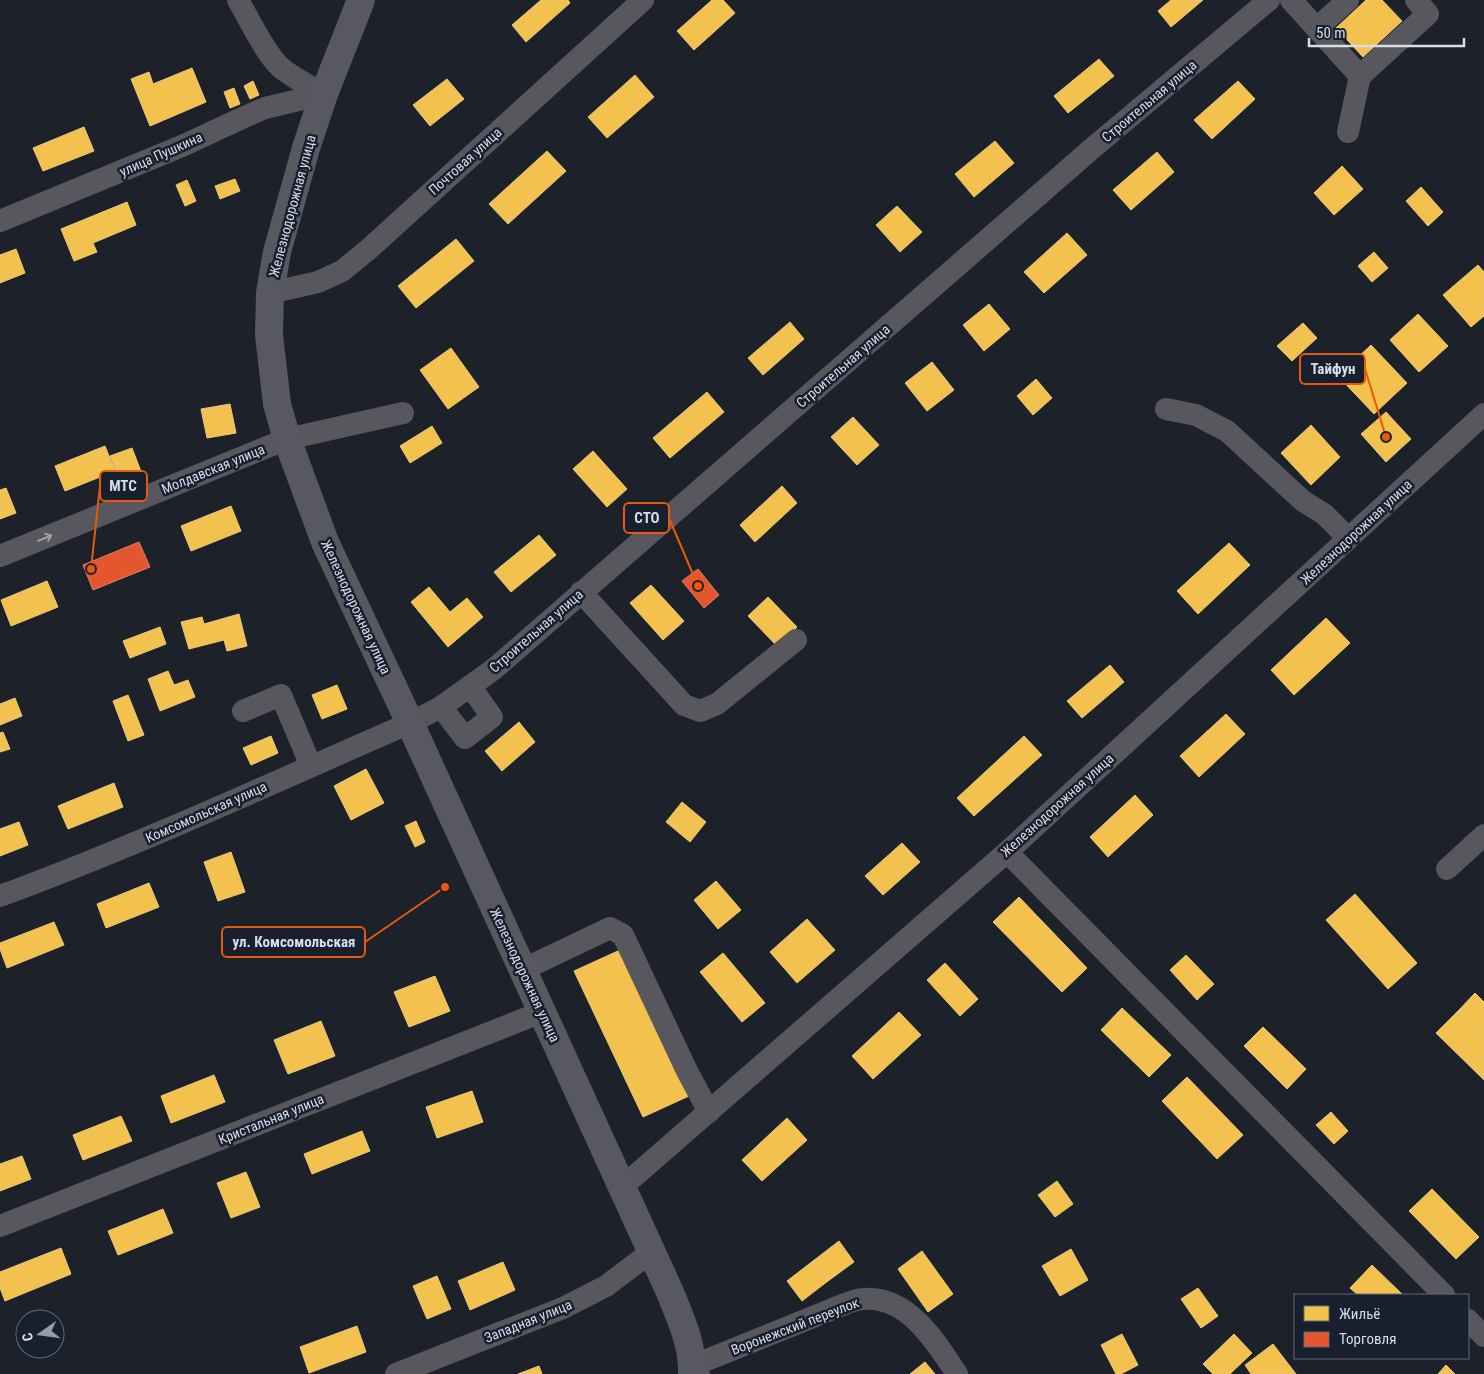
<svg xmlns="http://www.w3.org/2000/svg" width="1484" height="1374" font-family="'Roboto Condensed',sans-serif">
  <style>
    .homes { fill: #f2c14e; stroke: #eac97c }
    .shops { fill: #e4572e; stroke: #e07f66 }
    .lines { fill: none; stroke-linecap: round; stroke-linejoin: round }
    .minor { stroke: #58575d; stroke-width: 22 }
    .major { stroke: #585860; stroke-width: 28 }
    .oneway { stroke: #9ea1a9 }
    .labels { text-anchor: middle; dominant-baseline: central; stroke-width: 5; stroke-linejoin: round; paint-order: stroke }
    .street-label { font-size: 14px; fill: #d8dde8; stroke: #181f2f }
    .leader { fill: none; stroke: #e8590c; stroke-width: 2 }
    .callout-dot { fill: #e8590c; stroke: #181f2f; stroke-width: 2 }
    .callout { fill: #181f2f; stroke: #e8590c; stroke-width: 2 }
    .callout-label { font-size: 15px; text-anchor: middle; font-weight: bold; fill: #d8dde8 }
  </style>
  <rect width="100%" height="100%" fill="#1d212a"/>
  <!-- homes -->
  <g class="homes">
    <polygon points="541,0 568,0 570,3 526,42 512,25"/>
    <polygon points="712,0 723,0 735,13 694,50 677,31"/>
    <polygon points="1171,0 1203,0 1171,27 1158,11"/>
    <polygon points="1366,0 1382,0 1402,21 1363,57 1336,28"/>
    <polygon points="1099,59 1114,76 1068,113 1054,96"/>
    <polygon points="192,68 206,102 150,126 131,79 149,72 153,84"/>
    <polygon points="635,75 654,97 607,138 588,117"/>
    <polygon points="447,79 464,99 430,126 413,105"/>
    <polygon points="253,81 259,95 250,99 244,86"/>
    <polygon points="1238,81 1255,99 1212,139 1194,120"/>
    <polygon points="234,88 240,104 230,108 224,92"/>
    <polygon points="84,127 94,151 43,171 33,148"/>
    <polygon points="995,141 1014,163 974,197 955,174"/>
    <polygon points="547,151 566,171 508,224 489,204"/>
    <polygon points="1157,152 1174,172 1131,210 1113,190"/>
    <polygon points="1342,166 1363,189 1334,215 1314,193"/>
    <polygon points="235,179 240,191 220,199 215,186"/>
    <polygon points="187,180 196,201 185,206 176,185"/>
    <polygon points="1421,187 1443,212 1428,226 1406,201"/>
    <polygon points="127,202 136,225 93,243 97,252 74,261 61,229"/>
    <polygon points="897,206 922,232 900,252 876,225"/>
    <polygon points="1067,233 1087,255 1044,293 1024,272"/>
    <polygon points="456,239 474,261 416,308 398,286"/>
    <polygon points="16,249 25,273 0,283 0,255"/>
    <polygon points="1374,252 1388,268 1372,282 1358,266"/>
    <polygon points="1478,265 1484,272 1484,316 1471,327 1443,295"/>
    <polygon points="989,304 1010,329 984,351 963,325"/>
    <polygon points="1418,314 1448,346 1419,372 1390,340"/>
    <polygon points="790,322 804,339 763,375 748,358"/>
    <polygon points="1303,323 1317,338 1292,361 1277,346"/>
    <polygon points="1371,345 1407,383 1374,414 1338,376"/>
    <polygon points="451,348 479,387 448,409 420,370"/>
    <polygon points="932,362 954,390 927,411 905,383"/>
    <polygon points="1036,379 1052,398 1033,415 1017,396"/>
    <polygon points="707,392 724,412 670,458 653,438"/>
    <polygon points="230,404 236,433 207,438 201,409"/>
    <polygon points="1386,412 1411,439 1386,462 1361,434"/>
    <polygon points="853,417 879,445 857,465 831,437"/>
    <polygon points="1311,425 1340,457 1311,485 1281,453"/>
    <polygon points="432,426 442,443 410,463 400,446"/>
    <polygon points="105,446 115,471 65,491 55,466"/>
    <polygon points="132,448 142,474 121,483 110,456"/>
    <polygon points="593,451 627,489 607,507 573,469"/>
    <polygon points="782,486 797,503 755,542 740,525"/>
    <polygon points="6,488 16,513 0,519 0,490"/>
    <polygon points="231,506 241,531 191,551 181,526"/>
    <polygon points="539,535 556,555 511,592 494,572"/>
    <polygon points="1229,543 1250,565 1198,614 1177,591"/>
    <polygon points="47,581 58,607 11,626 1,600"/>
    <polygon points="651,585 684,621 663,640 630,603"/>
    <polygon points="429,587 450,612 467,598 483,617 448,647 411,602"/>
    <polygon points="768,597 797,627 777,646 748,616"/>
    <polygon points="239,614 247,646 227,651 224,640 189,649 181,622 202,617 204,624"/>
    <polygon points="1326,618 1350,643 1294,695 1271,670"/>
    <polygon points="160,627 166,644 130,658 123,641"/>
    <polygon points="1110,665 1124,682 1082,718 1067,701"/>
    <polygon points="168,671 174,685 188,680 195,697 160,711 148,679"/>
    <polygon points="337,685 347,709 322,719 312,695"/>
    <polygon points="128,695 144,735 128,741 113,701"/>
    <polygon points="15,698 22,716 0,725 0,704"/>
    <polygon points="1226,714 1245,734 1199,777 1180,756"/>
    <polygon points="519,722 535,742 502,771 485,751"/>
    <polygon points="3,732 10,749 0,752 0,733"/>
    <polygon points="271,736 278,753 251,765 243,748"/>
    <polygon points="1024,736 1042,755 974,816 957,798"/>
    <polygon points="366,769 384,803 351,820 334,786"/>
    <polygon points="114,783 123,807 68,829 58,806"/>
    <polygon points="1135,795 1153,815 1108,857 1090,837"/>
    <polygon points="682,802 706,822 690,842 666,822"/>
    <polygon points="416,821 425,842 415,847 405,826"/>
    <polygon points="19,822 28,845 0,856 0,829"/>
    <polygon points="902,843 920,862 883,895 865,876"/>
    <polygon points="231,852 245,892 218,901 204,862"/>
    <polygon points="716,881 741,910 718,929 694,900"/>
    <polygon points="149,883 159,907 106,928 97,904"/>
    <polygon points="1355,894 1417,963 1388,989 1326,920"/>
    <polygon points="1019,897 1087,968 1062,992 993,922"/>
    <polygon points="807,919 835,950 797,983 770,952"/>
    <polygon points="54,922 64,945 7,968 0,949 0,943"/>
    <polygon points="620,950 689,1096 643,1117 574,971"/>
    <polygon points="723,953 765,1003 742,1022 700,972"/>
    <polygon points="1186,955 1214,984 1197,1000 1170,970"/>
    <polygon points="945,963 978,999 960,1016 927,980"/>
    <polygon points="435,976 450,1011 409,1027 394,992"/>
    <polygon points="1475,993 1484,1002 1484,1035 1459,1010"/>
    <polygon points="1122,1008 1171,1055 1149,1077 1101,1030"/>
    <polygon points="1459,1010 1484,1035 1484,1080 1436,1033"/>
    <polygon points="899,1012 921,1035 873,1079 852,1056"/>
    <polygon points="321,1021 335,1056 288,1074 274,1040"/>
    <polygon points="1263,1027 1306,1069 1287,1089 1244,1046"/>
    <polygon points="214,1075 225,1102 171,1123 161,1096"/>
    <polygon points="1187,1077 1243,1135 1217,1159 1162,1101"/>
    <polygon points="472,1091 483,1122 437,1138 426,1107"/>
    <polygon points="1331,1112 1348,1131 1334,1144 1316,1125"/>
    <polygon points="121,1116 132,1141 83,1160 73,1135"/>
    <polygon points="787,1118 807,1140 762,1181 742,1160"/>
    <polygon points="362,1131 370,1151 312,1174 304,1154"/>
    <polygon points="22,1156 31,1179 0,1191 0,1164"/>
    <polygon points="246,1172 260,1207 231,1218 217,1183"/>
    <polygon points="1057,1181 1073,1204 1055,1217 1038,1195"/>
    <polygon points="1432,1189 1479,1237 1456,1259 1409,1211"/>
    <polygon points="163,1209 173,1233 118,1255 108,1231"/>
    <polygon points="839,1241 854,1262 828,1281 813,1261"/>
    <polygon points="61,1248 71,1274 5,1301 0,1288 0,1272"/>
    <polygon points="1071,1249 1088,1280 1060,1296 1042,1266"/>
    <polygon points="922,1251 953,1294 928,1312 898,1269"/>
    <polygon points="813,1261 828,1281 802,1301 787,1281"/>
    <polygon points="503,1262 515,1290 470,1310 458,1281"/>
    <polygon points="1372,1265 1403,1295 1358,1295 1350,1288"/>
    <polygon points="437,1276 451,1309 427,1319 413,1286"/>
    <polygon points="1198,1288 1218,1316 1201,1328 1181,1299"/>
    <polygon points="357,1326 366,1352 309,1373 300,1347"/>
    <polygon points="1122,1334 1138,1365 1121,1374 1116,1374 1101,1345"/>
    <polygon points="1234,1334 1252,1353 1230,1374 1213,1374 1203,1364"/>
    <polygon points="1273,1344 1296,1374 1251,1374 1245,1365"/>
    <polygon points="925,1362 935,1374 910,1374"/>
    <polygon points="1446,1365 1455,1374 1438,1374"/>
    <polygon points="539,1366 542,1374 518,1374"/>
  </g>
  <!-- shops -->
  <g class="shops">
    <polygon points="139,542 150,567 93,590 83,565"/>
    <polygon points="698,569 719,595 704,608 682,581"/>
  </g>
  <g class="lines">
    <!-- minor -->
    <g class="minor">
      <path d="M 238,0 C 249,19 265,53 280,67 C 293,78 309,86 324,94"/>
      <polyline points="1291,0 1360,76 1428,14 1416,0"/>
      <polyline points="1317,28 1348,0"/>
      <polyline points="1348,132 1360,76"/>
      <polyline points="0,221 182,146 240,119 265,108 324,94"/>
      <polyline points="270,293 318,282 342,271 369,249 643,0"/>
      <polyline points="1166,409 1196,415 1227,431 1303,501 1324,514 1348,538"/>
      <polyline points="0,556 287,439 403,413"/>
      <polyline points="581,592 684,705 700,711 717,704 796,640"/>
      <polyline points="441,707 465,738 492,717 470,686"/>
      <polyline points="243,711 281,695 311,766"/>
      <polyline points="1007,852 1444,1295"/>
      <polyline points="1447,869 1484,835"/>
      <path d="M 0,896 C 139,845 274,782 410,723 L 441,707 L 494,669 L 1095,146 L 1269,0"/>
      <polyline points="522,970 610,928 623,935 687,1071 709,1112"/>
      <polyline points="622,1187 1007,852 1484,414"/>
      <polyline points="0,1226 542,1012"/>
      <polyline points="1468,1320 1484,1336"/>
      <polyline points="396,1374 563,1308 606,1286 651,1252"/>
      <path d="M 699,1374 L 692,1366 L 845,1304 C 851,1302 857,1299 864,1299 C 908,1296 936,1342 957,1374"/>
    </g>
    <!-- major -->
    <path class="major" d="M 361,0 L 324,94 L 306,148 L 277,252 L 270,293 L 269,335 L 277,404 L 287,439 L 325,542 L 410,723 L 669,1290 C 680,1317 693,1344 692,1374"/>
  </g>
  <!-- one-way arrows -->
  <defs><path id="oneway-shaft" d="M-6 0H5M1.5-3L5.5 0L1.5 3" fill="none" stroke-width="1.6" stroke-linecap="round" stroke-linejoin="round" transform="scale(1.25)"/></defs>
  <use class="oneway" href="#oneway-shaft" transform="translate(45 538) rotate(-22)"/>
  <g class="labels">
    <!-- street labels -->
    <g class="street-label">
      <text transform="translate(1149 101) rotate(-40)">Строительная улица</text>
      <text transform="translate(161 154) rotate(-24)">улица Пушкина</text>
      <text transform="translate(465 161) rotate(-42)">Почтовая улица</text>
      <text transform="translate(292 206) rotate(-75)">Железнодорожная улица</text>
      <text transform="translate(843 366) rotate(-41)">Строительная улица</text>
      <text transform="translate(213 469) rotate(-22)">Молдавская улица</text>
      <text transform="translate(1356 532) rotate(-43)">Железнодорожная улица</text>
      <text transform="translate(356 607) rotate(65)">Железнодорожная улица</text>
      <text transform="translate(536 631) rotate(-41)">Строительная улица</text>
      <text transform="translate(1057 805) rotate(-42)">Железнодорожная улица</text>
      <text transform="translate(206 812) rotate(-24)">Комсомольская улица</text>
      <text transform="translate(525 975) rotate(65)">Железнодорожная улица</text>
      <text transform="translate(271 1119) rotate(-22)">Кристальная улица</text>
      <text transform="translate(528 1321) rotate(-22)">Западная улица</text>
      <text transform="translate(795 1326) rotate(-21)">Воронежский переулок</text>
    </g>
  </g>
  <!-- callouts -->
  <path class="leader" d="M1386 437L1365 369M91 569L100 486M698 586L669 518M445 887L365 942"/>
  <g class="callout-dot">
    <circle cx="1386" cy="437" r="5"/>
    <circle cx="91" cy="569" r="5"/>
    <circle cx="698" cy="586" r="5"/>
    <circle cx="445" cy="887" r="5"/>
  </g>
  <g class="callout">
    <rect x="1300" y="354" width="65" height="30" rx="5"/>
    <rect x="100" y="471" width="47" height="30" rx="5"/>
    <rect x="624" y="503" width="45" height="30" rx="5"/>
    <rect x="222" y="927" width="143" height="30" rx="5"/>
  </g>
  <g class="callout-label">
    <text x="1333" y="374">Тайфун</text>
    <text x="123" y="491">МТС</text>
    <text x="647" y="523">СТО</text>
    <text x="294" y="947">ул. Комсомольская</text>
  </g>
  <!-- legend -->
  <rect x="1294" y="1294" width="175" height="65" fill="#181f2f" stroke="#656b79"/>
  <rect x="1304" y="1306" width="25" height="15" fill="#f2c14e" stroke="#656b79"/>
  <text x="1339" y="1319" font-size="15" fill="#d8dde8">Жильё</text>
  <rect x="1304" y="1332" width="25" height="15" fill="#e4572e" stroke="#656b79"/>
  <text x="1339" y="1344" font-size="15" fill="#d8dde8">Торговля</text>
  <!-- north arrow -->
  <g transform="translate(40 1334) rotate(256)"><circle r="24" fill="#181f2f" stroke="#656b79"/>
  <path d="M0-4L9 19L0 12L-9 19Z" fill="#979ba6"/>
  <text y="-8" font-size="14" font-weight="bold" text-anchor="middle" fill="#d8dde8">С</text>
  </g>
  <!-- scale -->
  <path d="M1309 38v8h155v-8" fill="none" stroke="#d8dde8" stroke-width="2.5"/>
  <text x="1316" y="38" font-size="15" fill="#d8dde8" stroke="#181f2f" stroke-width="4" paint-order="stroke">50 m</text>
</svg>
